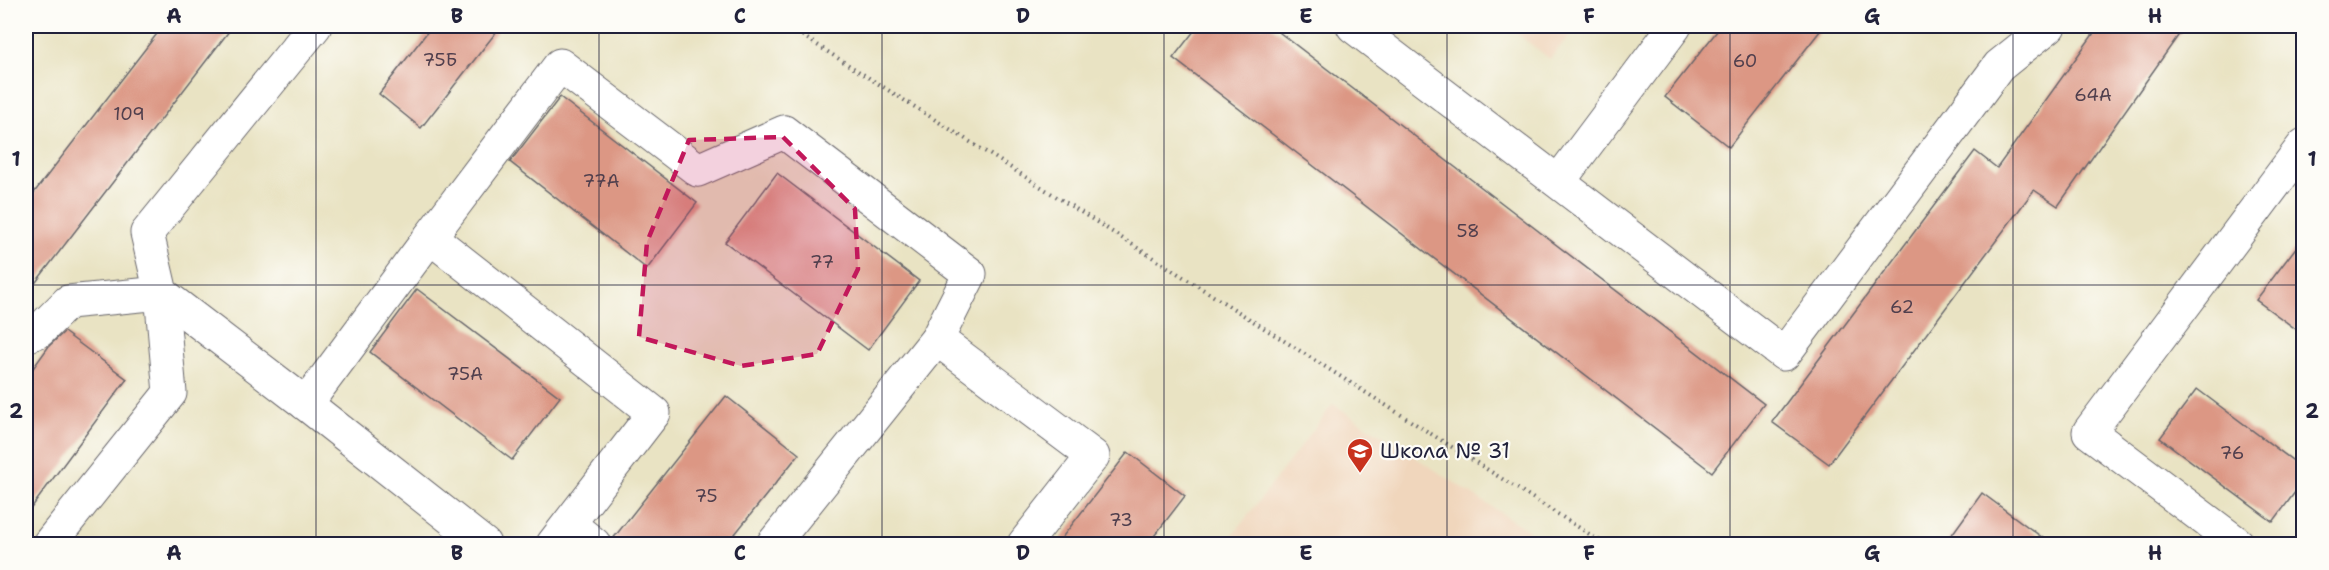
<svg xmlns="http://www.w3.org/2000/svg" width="2329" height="570" font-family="'Shantell Sans',sans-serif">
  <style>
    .built { fill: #f0d6bc }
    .building { fill: #dc9784 }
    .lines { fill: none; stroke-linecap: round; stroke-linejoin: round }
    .minor-casing { stroke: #68666b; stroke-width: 35 }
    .path { stroke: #68666b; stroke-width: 4; stroke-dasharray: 1.5 4.5; stroke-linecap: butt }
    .minor { stroke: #fff; stroke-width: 33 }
    .marked { fill: #c2185b; fill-opacity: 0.2; stroke: #c2185b; stroke-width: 4.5; stroke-dasharray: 12 8; stroke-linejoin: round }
    .grid { fill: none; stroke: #22223b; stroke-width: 1.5; stroke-opacity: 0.55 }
    .labels { text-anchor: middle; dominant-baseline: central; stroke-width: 4.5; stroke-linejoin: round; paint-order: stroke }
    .number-label { font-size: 18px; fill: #503f4d }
    .poi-label { font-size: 21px; fill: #22223b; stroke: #fdfcf7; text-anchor: start }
    .neatline { fill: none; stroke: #22223b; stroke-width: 2 }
    .grid-label { font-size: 20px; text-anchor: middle; font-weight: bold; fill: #22223b }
  </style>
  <rect width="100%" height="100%" fill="#fdfcf7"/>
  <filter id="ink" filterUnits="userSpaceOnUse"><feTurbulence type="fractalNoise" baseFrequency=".0167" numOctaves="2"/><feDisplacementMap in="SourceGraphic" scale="12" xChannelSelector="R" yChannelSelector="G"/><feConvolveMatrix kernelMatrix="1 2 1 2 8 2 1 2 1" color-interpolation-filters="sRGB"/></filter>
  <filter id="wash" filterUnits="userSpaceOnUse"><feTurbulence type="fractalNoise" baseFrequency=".008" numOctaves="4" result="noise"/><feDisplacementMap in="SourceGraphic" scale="24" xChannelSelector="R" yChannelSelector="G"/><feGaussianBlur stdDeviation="1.35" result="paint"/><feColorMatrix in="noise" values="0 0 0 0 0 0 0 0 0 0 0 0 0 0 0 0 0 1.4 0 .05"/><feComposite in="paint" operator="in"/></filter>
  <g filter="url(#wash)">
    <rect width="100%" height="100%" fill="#e9e3c3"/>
    <!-- built -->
    <g class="built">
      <polygon points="1507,26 1577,26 1550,59"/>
      <polygon points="1333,404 1549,544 1226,544"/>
    </g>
    <g id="blocks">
      <!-- building -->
      <g class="building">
        <polygon points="163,26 233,26 26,295 26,203"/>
        <polygon points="432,26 501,26 421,128 379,94"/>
        <polygon points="1198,26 1271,26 1764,404 1712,472 1173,58"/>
        <polygon points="1721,26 1824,26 1729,147 1665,97"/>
        <polygon points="2099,26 2185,26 2058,206 2034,190 1829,464 1772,422 1975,151 1997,168"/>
        <polygon points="560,97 697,203 647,269 510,162"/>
        <polygon points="777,173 919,281 868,350 725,242"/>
        <polygon points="2304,237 2304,335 2256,300"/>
        <polygon points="417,289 560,397 512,460 370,352"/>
        <polygon points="64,332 127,379 26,515 26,378 49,346"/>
        <polygon points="2197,389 2304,469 2304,480 2273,522 2160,438"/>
        <polygon points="726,396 799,454 727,544 612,544 612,540"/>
        <polygon points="1128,452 1185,496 1148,544 1057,544"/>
        <polygon points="1982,493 2051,544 1945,544"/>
      </g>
    </g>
  </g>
  <g filter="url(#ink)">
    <use href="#blocks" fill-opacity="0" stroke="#68666b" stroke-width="1.5"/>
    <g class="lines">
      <!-- minor casing -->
      <g class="minor-casing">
        <g id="minor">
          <polyline points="315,26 147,233 161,293 306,404 484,544"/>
          <polyline points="1353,26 1784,354 1999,66 2049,26"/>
          <polyline points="1559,181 1675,26"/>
          <polyline points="26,336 39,331 68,302 161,293 170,393 49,544"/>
          <polyline points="306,404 430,237"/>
          <polyline points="569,524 594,544"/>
          <polyline points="553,544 654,413 430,237 560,65 698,170 784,132 970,274 937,339"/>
          <polyline points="773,544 937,339 1093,456 1024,544"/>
          <polyline points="2238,544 2089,432 2304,145"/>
        </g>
      </g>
      <!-- path -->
      <polyline class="path" points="787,26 1605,544"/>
      <!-- minor -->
      <use href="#minor" class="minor"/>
    </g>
  </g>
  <!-- marked area -->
  <path class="marked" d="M 783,137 L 855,209 L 858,269 L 817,354 L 741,366 L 639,337 L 647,242 L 689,140 Z"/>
  <!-- grid -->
  <path class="grid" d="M 316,26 L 316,544M 599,26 L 599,544M 882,26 L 882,544M 1164,26 L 1164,544M 1447,26 L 1447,544M 1730,26 L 1730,544M 2013,26 L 2013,544M 26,285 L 2304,285"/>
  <!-- icons -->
  <defs>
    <g id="school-pin" transform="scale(1.35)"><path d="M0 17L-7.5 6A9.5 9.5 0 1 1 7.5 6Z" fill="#c8321e" stroke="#fdfcf7"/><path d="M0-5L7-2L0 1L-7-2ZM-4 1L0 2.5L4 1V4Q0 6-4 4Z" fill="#fff"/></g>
  </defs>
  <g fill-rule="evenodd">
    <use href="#school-pin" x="1360" y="451"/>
  </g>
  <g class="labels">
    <!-- number labels -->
    <g class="number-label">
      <text x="440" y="60">75Б</text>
      <text x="1745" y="61">60</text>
      <text x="2093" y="95">64А</text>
      <text x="129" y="114">109</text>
      <text x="601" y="181">77А</text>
      <text x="1468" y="231">58</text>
      <text x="822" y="262">77</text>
      <text x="1902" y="307">62</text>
      <text x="465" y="374">75А</text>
      <text x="2232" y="453">76</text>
      <text x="706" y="496">75</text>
      <text x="1121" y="520">73</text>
    </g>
    <!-- poi labels -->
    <g class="poi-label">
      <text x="1380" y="451">Школа № 31</text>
    </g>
  </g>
  <!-- margin -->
  <rect width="2329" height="570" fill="none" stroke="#fdfcf7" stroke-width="66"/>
  <rect x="33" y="33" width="2263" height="504" class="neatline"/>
  <g class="grid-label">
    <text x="174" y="23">A</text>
    <text x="457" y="23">B</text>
    <text x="740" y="23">C</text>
    <text x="1023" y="23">D</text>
    <text x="1306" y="23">E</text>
    <text x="1589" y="23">F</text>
    <text x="1872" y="23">G</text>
    <text x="2155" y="23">H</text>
    <text x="16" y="166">1</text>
    <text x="2312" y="166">1</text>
    <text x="16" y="418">2</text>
    <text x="2312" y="418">2</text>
    <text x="174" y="560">A</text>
    <text x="457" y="560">B</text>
    <text x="740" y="560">C</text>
    <text x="1023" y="560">D</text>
    <text x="1306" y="560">E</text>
    <text x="1589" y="560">F</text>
    <text x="1872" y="560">G</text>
    <text x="2155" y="560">H</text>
  </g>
</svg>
